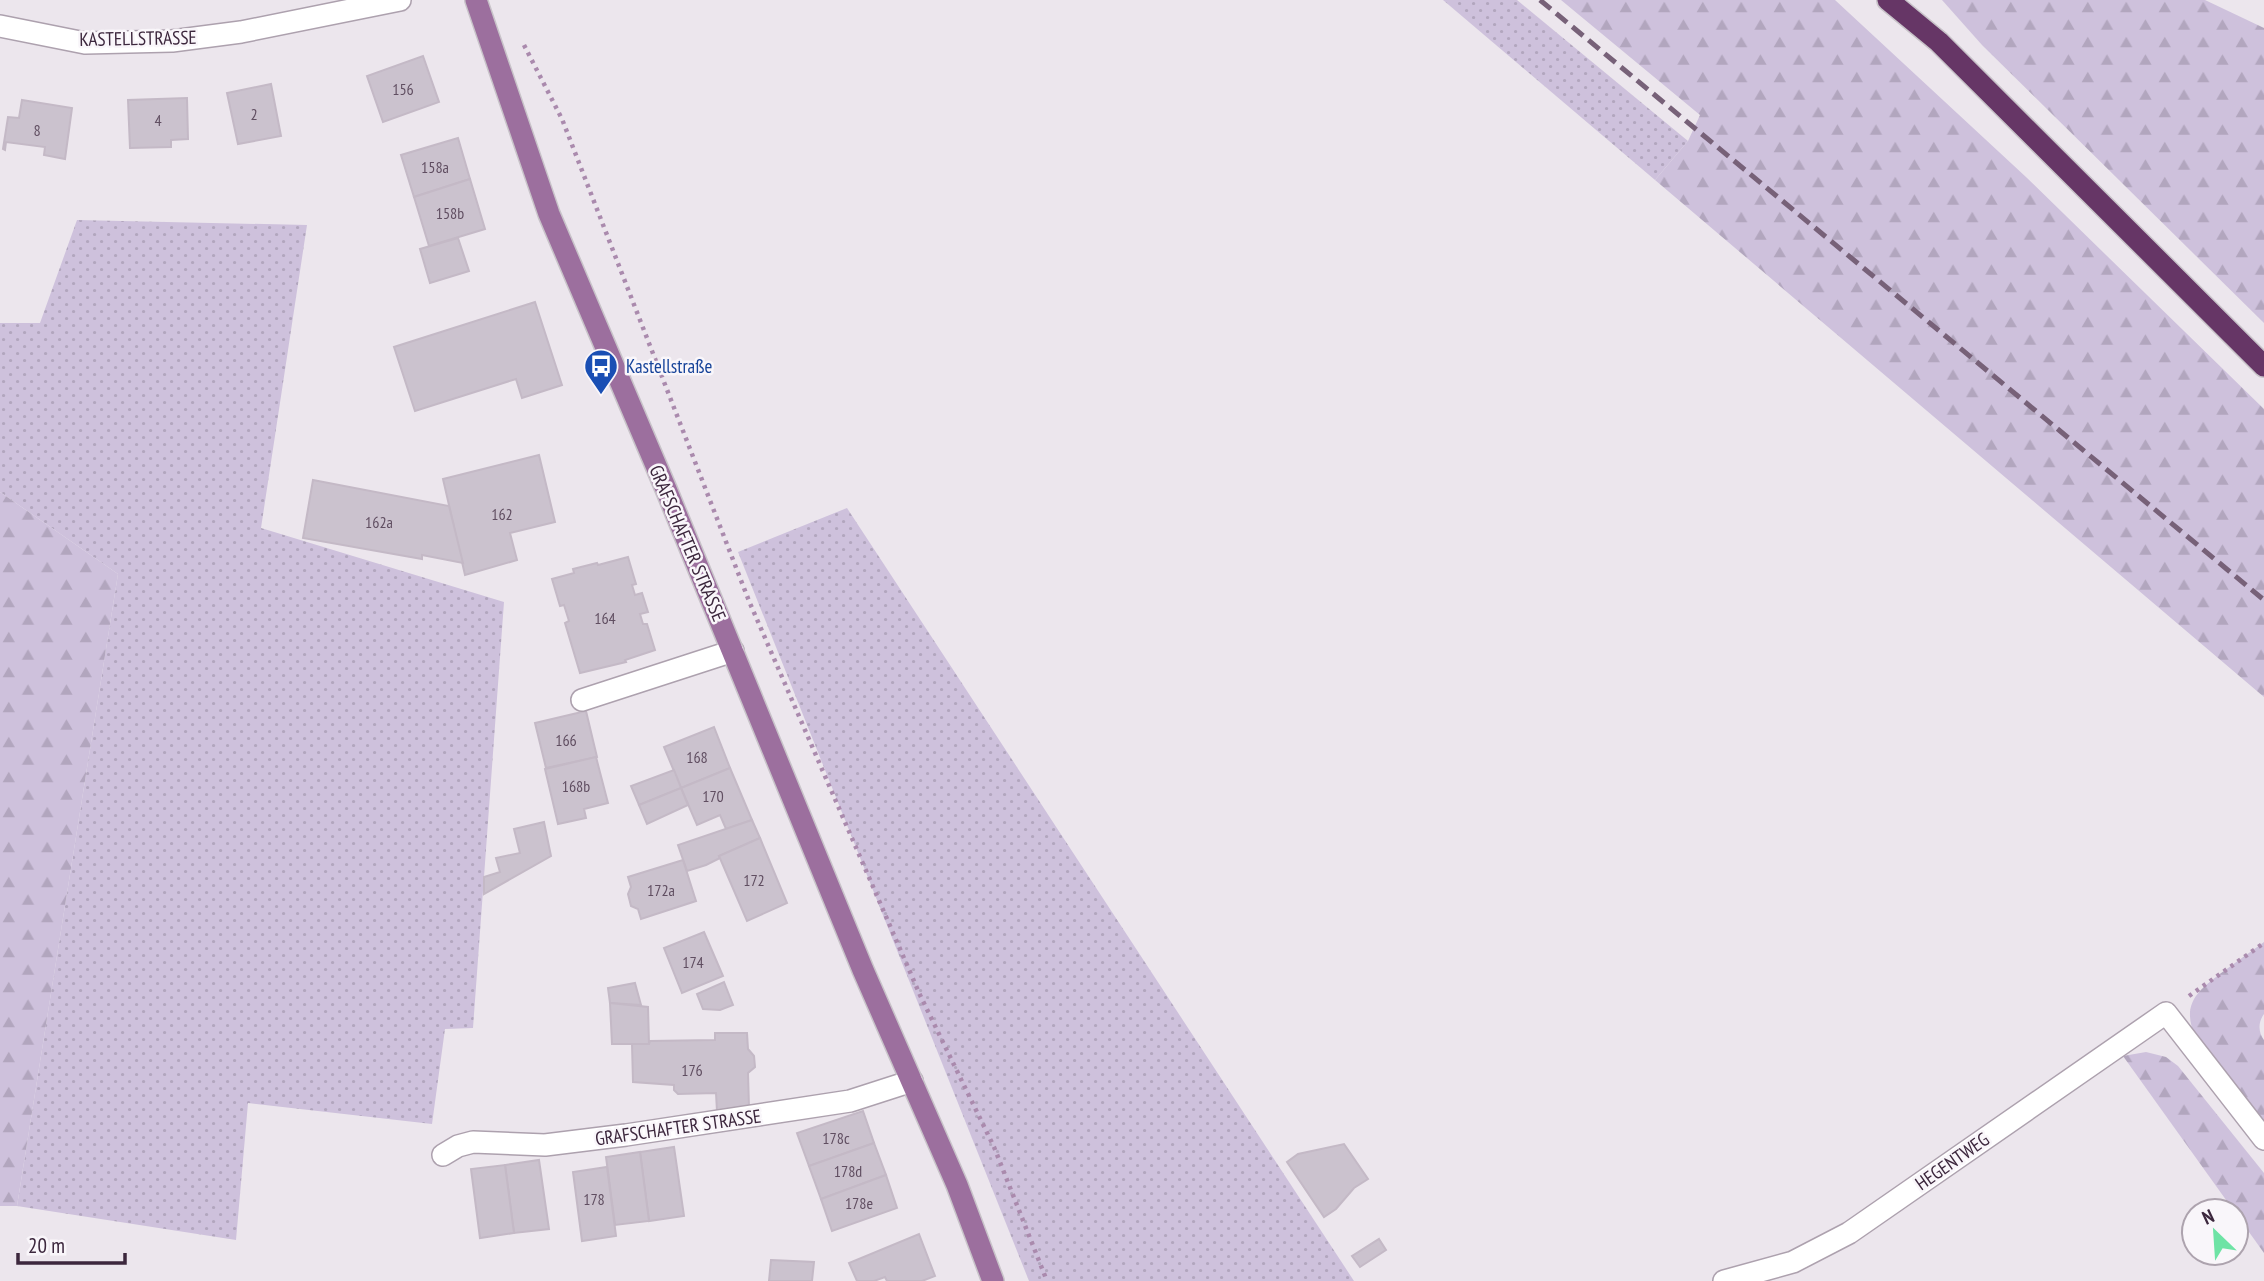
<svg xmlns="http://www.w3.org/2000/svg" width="2264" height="1281" font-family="'PT Sans Narrow',sans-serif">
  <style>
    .grass { fill: url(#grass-dots) }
    .forest { fill: url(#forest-firs) }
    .building { fill: #cbc2ce; stroke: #c4b9c6; stroke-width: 2 }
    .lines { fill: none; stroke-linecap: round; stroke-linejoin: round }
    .minor-casing { stroke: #ada1ae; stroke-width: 24 }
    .major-casing { stroke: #c8c3c9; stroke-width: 24 }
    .highway-casing { stroke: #c8c3c9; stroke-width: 24 }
    .path { stroke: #aa8aad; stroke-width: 4.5; stroke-dasharray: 3.5 5; stroke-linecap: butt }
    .minor { stroke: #fff; stroke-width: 21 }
    .major { stroke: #9c6f9e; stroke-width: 21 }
    .highway { stroke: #663666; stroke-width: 21 }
    .rail { stroke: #776178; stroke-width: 5; stroke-dasharray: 14 7; stroke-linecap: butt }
    .labels { text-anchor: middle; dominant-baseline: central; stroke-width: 5; stroke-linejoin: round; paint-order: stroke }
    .number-label { font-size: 16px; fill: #604e61 }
    .street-label { font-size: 19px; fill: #3c273d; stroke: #f9f6fa }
    .transit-label { font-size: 19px; fill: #164399; stroke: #f9f6fa; text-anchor: start }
  </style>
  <defs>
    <pattern id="grass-dots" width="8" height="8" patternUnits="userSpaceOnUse" patternTransform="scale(1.75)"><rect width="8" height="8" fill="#cec1dc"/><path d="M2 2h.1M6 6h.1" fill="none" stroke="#b2a6be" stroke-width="1.8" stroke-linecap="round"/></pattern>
    <pattern id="forest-firs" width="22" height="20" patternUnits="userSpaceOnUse" patternTransform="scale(1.75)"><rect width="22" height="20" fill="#cec1dc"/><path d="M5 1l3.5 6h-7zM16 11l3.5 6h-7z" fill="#b2a6be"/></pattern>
  </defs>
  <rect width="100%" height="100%" fill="#ece6ed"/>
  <!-- grass -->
  <g class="grass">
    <polygon points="1443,0 1517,0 1688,141 1655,180"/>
    <polygon points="77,220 307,225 261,528 504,602 473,1028 445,1029 432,1124 248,1103 236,1240 17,1206 118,574 0,492 0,323 40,323"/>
    <polygon points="847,508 1354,1281 1029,1281 738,552"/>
  </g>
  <!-- forest -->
  <g class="forest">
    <polygon points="1561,0 1835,0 2026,177 2264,409 2264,697 1655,180 1688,141 1700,115"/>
    <polygon points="1942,0 2205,0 2264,28 2264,323 1982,45"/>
    <polygon points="0,492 118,574 17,1206 0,1206"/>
    <path d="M 2264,942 L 2264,1014 C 2258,1022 2258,1032 2264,1040 L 2264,1123 L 2196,1038 C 2180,1004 2198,990 2224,971 C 2237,961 2251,952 2264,942 Z"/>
    <polygon points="2146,1052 2166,1057 2178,1066 2264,1173 2264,1253 2123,1056"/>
  </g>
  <!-- building -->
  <g class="building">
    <polygon points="423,56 439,102 383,122 367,76"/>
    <polygon points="271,84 281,136 238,144 227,93"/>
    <polygon points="187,98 188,139 171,140 171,147 130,148 128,100"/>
    <polygon points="22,100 72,108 65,159 44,155 45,147 6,142 5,150 3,149 8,117 19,118"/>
    <polygon points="458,138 470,179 414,197 401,155"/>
    <polygon points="470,179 485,229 429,246 414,197"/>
    <polygon points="458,238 469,271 430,283 420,249"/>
    <polygon points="535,302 562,385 522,398 516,379 415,411 394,347"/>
    <polygon points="539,455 555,522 510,533 517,560 465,575 443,479"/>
    <polygon points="313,480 449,506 463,563 422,555 422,559 303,538"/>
    <polygon points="628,557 636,584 632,585 635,595 642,593 648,612 640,614 643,624 647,624 655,650 625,660 626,662 580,673 565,623 569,621 564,605 560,606 552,579 574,573 573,569 597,563 598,565"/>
    <polygon points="586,711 597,757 546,768 535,723"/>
    <polygon points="714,727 730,768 681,788 664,747"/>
    <polygon points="596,757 608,803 584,809 586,818 558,824 545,769"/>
    <polygon points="730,768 752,820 726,829 720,815 697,825 681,788"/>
    <polygon points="674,770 681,788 639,805 631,786"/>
    <polygon points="681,788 688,805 647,824 639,805"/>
    <polygon points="752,820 760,838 719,856 720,858 706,865 687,871 678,845"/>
    <polygon points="544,822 551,856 484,894 484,877 500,872 496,858 520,853 514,829"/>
    <polygon points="760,838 787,903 747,921 719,856"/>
    <polygon points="683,860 696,901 641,919 638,909 631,906 628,894 631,887 628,877"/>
    <polygon points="704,932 723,976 682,993 664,948"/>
    <polygon points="724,982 733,1005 720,1010 703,1009 697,994"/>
    <polygon points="635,983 641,1005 610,1003 608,988"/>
    <polygon points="610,1003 648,1007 649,1044 612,1044"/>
    <polygon points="715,1033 747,1033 748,1049 754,1056 755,1067 748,1073 749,1107 717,1111 716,1093 678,1094 674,1090 674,1085 633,1082 632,1044 649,1044 650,1041 715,1040"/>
    <polygon points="863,1111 874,1143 809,1166 797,1133"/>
    <polygon points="874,1143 886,1175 821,1199 809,1166"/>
    <polygon points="1344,1144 1368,1179 1354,1188 1336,1209 1324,1217 1287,1162 1298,1154"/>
    <polygon points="674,1147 684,1216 649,1221 640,1152"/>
    <polygon points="640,1152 649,1221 615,1225 606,1157"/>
    <polygon points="539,1160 549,1229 514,1233 505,1165"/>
    <polygon points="505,1165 514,1233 480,1238 471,1169"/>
    <polygon points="607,1167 616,1236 582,1241 573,1172"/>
    <polygon points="886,1175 897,1208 832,1231 821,1199"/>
    <polygon points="919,1234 935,1276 922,1281 887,1281 885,1277 874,1281 857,1281 849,1263"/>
    <polygon points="1379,1239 1386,1250 1360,1267 1352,1256"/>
    <polygon points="771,1260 814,1262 812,1281 769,1281"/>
  </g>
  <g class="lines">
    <!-- minor casing -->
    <g class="minor-casing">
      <g id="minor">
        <polyline points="0,26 85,43 172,41 241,32 400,0"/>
        <polyline points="582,700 733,651"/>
        <polyline points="443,1155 458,1146 473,1142 545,1145 626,1135 850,1101 912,1081"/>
        <polyline points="1724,1281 1793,1262 1849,1233 2166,1013 2264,1139"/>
      </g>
    </g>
    <!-- major casing -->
    <g class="major-casing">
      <polyline id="major" points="476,0 549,214 666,489 863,970 957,1185 993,1281"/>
    </g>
    <!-- highway casing -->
    <g class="highway-casing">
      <polyline id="highway" points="1888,0 1939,42 2264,366"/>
    </g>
    <!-- path -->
    <g class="path">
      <polyline points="524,45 562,119 749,601 920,995 994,1147 1047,1281"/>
      <polyline points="2189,996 2264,943"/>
    </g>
    <!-- minor -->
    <use href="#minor" class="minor"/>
    <!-- major -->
    <use href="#major" class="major"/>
    <!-- highway -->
    <use href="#highway" class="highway"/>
    <!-- rail -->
    <polyline class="rail" points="1540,0 2264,600"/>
  </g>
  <!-- icons -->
  <defs>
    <g id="bus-pin" transform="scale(1.75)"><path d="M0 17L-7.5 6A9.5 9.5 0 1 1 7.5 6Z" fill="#1a4fb4" stroke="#f9f6fa"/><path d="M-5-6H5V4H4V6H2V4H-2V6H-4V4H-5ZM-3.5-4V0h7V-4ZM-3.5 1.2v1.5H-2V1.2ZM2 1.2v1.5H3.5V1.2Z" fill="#fff"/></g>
  </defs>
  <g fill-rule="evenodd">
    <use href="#bus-pin" x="601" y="366"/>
  </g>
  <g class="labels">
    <!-- number labels -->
    <g class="number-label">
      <text x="403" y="89">156</text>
      <text x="254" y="114">2</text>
      <text x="158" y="120">4</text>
      <text x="37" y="130">8</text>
      <text x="435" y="167">158a</text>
      <text x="450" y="213">158b</text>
      <text x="502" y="514">162</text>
      <text x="379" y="522">162a</text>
      <text x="605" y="618">164</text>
      <text x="566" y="740">166</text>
      <text x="697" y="757">168</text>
      <text x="576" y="786">168b</text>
      <text x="713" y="796">170</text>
      <text x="754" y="880">172</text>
      <text x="661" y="890">172a</text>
      <text x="693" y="962">174</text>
      <text x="692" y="1070">176</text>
      <text x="836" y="1138">178c</text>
      <text x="848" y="1171">178d</text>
      <text x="594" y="1199">178</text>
      <text x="859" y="1203">178e</text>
    </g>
    <!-- street labels -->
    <g class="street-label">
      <text transform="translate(138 38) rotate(-1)">KASTELLSTRASSE</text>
      <text transform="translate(688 543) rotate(67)">GRAFSCHAFTER STRASSE</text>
      <text transform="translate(678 1127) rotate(-8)">GRAFSCHAFTER STRASSE</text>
      <text transform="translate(1952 1161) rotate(-35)">HEGENTWEG</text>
    </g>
    <!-- transit labels -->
    <g class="transit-label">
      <text x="626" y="366">Kastellstraße</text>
    </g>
  </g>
  <!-- north arrow -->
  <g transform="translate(2215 1232) rotate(335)"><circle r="33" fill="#f9f6fa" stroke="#ada3ae" stroke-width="2"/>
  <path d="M0-5L12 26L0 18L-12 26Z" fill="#6ee3a5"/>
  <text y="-10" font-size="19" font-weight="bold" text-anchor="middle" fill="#3c273d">N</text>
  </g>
  <!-- scale -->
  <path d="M18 1253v10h107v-10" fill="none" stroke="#3c273d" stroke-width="3.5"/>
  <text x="28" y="1253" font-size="21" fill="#3c273d" stroke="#f9f6fa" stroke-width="5" paint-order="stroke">20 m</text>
</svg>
